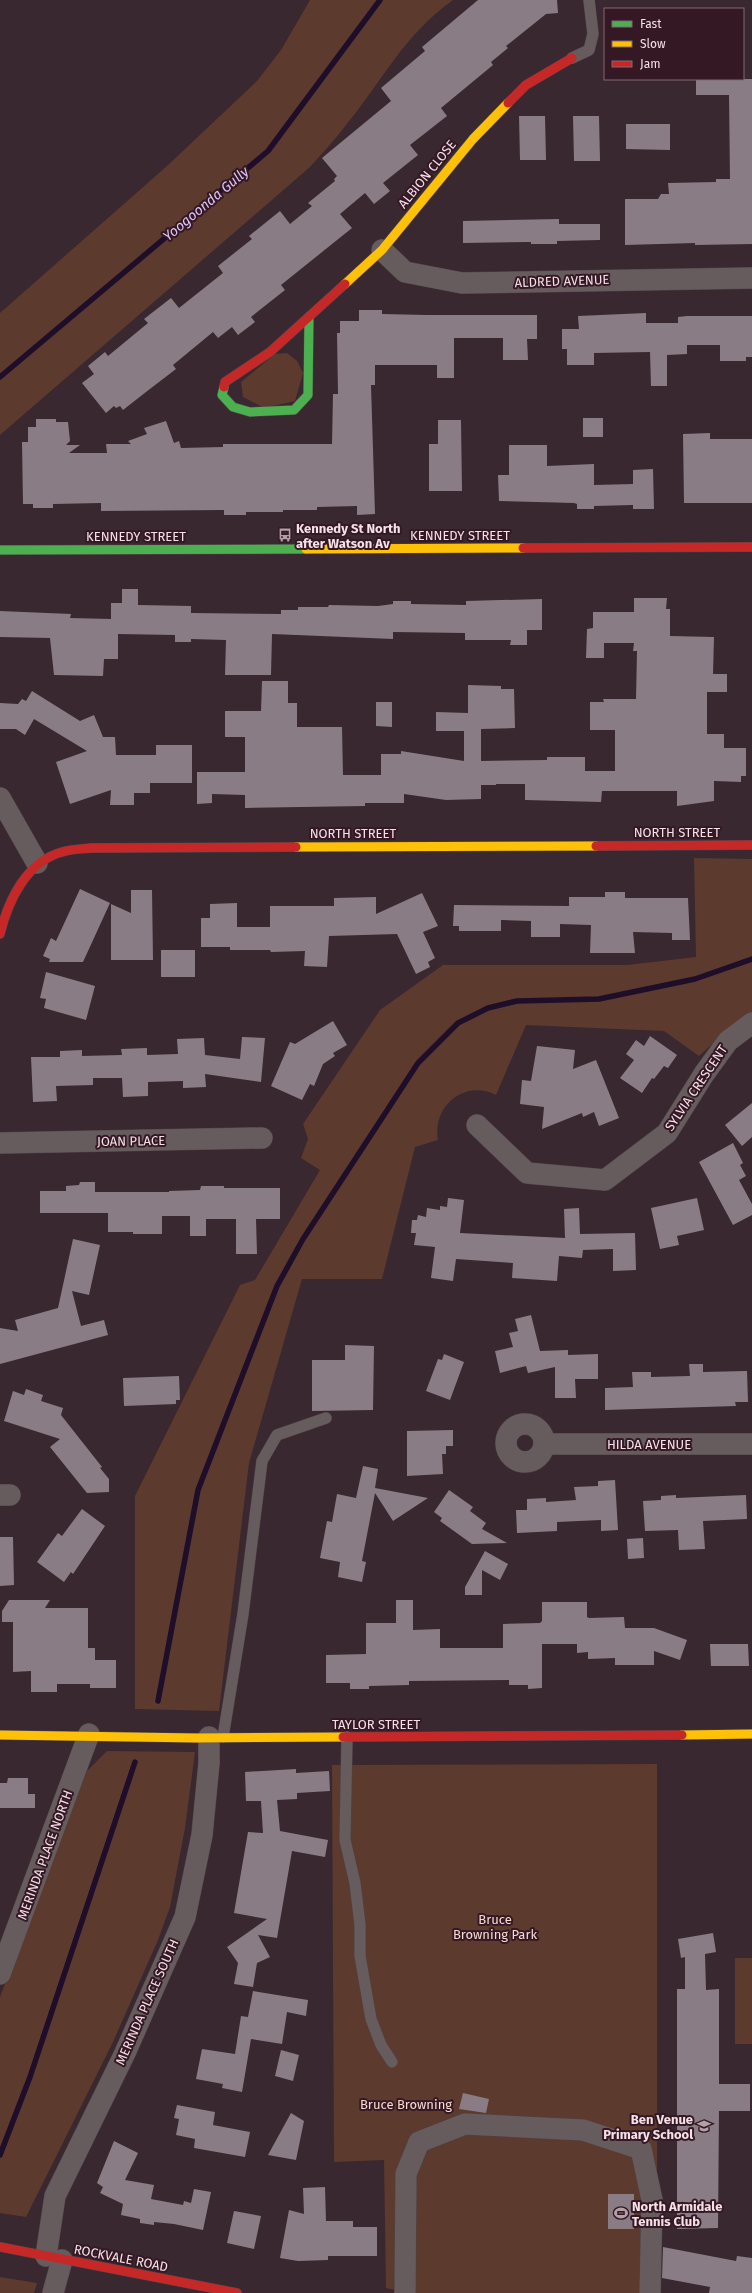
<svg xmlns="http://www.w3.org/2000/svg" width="752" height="2293" font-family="'Fira Sans',sans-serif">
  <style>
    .green { fill: #5c3a2e }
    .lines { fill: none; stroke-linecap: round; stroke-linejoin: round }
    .stream { stroke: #1f0e2a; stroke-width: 5.5 }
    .building { fill: #8a7c85 }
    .lane-casing { stroke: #52444a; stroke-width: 12 }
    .street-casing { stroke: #52444a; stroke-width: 22 }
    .fast-casing { stroke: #52444a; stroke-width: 10 }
    .slow-casing { stroke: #52444a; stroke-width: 10 }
    .jam-casing { stroke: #52444a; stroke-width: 10 }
    .lane { stroke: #665c5d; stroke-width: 11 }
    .street { stroke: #665c5d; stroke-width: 21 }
    .fast { stroke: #4caf50; stroke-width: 9 }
    .slow { stroke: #ffc107; stroke-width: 9 }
    .jam { stroke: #c62828; stroke-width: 9 }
    .labels { text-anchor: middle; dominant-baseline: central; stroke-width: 4; stroke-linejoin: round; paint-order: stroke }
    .street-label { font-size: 13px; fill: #f5e1e8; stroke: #341824 }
    .poi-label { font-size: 13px; font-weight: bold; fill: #f5e1e8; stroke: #341824; text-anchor: start }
    .park-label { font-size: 13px; fill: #f7dace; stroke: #341824 }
    .water-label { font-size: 14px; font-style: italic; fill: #dec6f9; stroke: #341824 }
  </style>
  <rect width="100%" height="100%" fill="#39282f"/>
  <!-- green -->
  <g class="green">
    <path d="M 310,0 L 453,0 C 402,37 384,79 346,125 C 335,140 322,153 310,167 L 0,435 L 0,313 L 167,166 L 257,81 L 281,50 Z"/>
    <polygon points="287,353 297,361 303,373 295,401 264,408 243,397 241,382 275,354"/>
    <path d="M 694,858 L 752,859 L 752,1013 L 739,1020 L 699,1056 L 664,1031 L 526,1025 L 496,1095 C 464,1079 432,1107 438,1140 L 415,1147 L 382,1279 L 302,1279 L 249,1463 L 219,1711 L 135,1709 L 135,1496 L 240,1285 L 255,1280 L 320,1170 L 301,1158 L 308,1139 L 303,1124 L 380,1010 L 443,965 L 627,965 L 696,957 Z"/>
    <polygon points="107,1751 195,1752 185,1828 170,1907 158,1940 113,2042 26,2217 0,2213 0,1997 87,1771"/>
    <polygon points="657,1764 657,2293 409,2293 386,2288 384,2160 334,2162 332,1765"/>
    <rect x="735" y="1958" width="17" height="86"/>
    <polygon points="0,2277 37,2283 34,2293 0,2293"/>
  </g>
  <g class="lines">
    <!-- stream -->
    <g class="stream">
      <polyline points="0,377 268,151 380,0"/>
      <polyline points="158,1701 198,1490 277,1286 303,1239 418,1063 458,1023 488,1008 517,1001 599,999 695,979 752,959"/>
      <polyline points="0,2155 30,2077 135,1762"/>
    </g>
  </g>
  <!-- building -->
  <g class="building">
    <polygon points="478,0 557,0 558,13 546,14 506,46 508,48 491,62 493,65 441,108 447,116 410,145 418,155 383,183 390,191 374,204 365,193 340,214 352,228 281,285 285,290 251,317 255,322 238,335 232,327 218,338 213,332 173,365 176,369 146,392 123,410 120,406 116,408 114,406 106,413 82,383 94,374 88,366 105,352 108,356 148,323 144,319 171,298 179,308 223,273 218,266 252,239 249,236 280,211 290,224 312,206 308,203 335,181 334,179 337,176 322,158 391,101 381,88 425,51 422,47"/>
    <polygon points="696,79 752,79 752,244 695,245 695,243 625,245 625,199 658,199 661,194 669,194 668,183 716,182 716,179 730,179 729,95 696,95"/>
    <polygon points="519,116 545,116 546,160 520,160"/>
    <polygon points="573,116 599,116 600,161 574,161"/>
    <polygon points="626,124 670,124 670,150 626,149"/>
    <polygon points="559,219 559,224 600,224 600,240 557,241 557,244 531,244 531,242 463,243 463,221"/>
    <polygon points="359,310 382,310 382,314 426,315 537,315 537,339 527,339 528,360 503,360 503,338 454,338 454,378 437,378 437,365 375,365 375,385 371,385 375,514 357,515 357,506 317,507 317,510 283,510 283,512 246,512 246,515 224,515 224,510 101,511 101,503 53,504 53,508 33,508 33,504 23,504 22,442 28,442 28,427 36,427 36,419 56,419 56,422 68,422 70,441 66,445 80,445 69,453 107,453 106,444 131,444 128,441 147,434 144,428 166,421 174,443 179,441 181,448 223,447 223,444 332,444 333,394 338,394 337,333 340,333 340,321 359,321"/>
    <polygon points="646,313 646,323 678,323 678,317 687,316 752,316 752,357 746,357 746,361 720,361 720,345 687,345 687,354 667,355 667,386 651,386 650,352 594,353 594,365 567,365 567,349 562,349 562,329 579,329 578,316"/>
    <rect x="583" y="418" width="20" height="19"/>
    <polygon points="438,420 461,420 462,491 429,491 429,444 438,444"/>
    <polygon points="710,433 710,439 752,439 752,503 684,503 683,434"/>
    <polygon points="509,445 547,445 547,466 594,464 594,485 633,484 633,470 653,469 654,509 633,509 633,505 594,506 594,509 577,509 577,504 574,503 499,501 498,475 509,475"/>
    <polygon points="122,589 138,589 138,605 191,606 191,613 281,614 281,610 298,610 298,607 328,607 329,605 378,606 393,604 393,601 411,601 411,604 466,605 466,601 542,599 542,630 527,630 527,645 510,645 511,640 465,640 465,633 393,632 393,639 272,634 271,675 225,675 226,640 191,639 191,642 175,642 175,635 118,634 118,659 104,659 103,676 54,675 50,638 0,637 0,611 71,614 70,618 111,619 111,603 122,603"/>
    <polygon points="634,598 667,598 666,609 670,609 670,636 714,637 713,674 727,674 727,692 707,692 707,734 724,734 724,748 746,748 746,776 741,776 741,782 714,781 714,801 677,806 677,791 602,791 601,802 525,800 525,784 496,784 496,785 481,785 481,799 446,800 404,794 404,803 365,803 365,806 245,808 245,795 212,794 212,803 197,804 197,772 245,772 245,737 225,737 225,711 261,711 262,681 288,681 288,703 297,703 297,727 342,727 343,775 381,775 381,754 401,754 401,751 464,761 464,731 436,731 436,712 468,713 468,685 501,686 501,689 514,689 515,728 481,729 481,761 547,760 547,757 585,757 585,771 615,771 615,730 590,730 590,702 604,702 603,699 636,699 637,651 633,651 634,643 604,643 604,658 586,658 587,629 593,628 593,612 634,612"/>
    <polygon points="32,691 80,721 94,715 103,737 115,737 116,755 156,755 156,745 192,745 192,783 150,783 150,793 134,793 134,805 110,805 111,790 70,804 56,762 87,751 34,719 25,735 16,729 0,729 0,703 18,704 22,699 26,701"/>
    <polygon points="376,702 392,702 392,727 376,726"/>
    <polygon points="80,889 110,903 83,962 49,962 50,959 43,956 51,938 56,941"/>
    <polygon points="131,890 152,890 153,960 111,960 111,904 131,913"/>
    <polygon points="605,892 625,892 625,898 688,898 690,940 672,940 672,933 633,932 635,953 590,953 591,925 560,924 560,937 531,937 531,921 501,920 501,931 459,931 459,926 453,926 454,905 569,906 569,897 605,897"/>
    <polygon points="422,893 438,926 423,932 435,958 428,962 430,967 416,974 397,934 329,936 327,967 304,966 305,951 271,952 270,950 230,950 230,947 201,947 201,918 210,918 210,904 237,903 237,927 270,927 270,906 334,906 334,898 376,897 376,914"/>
    <rect x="161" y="950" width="34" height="27"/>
    <polygon points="46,972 95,986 86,1020 44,1008 46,999 40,998"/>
    <polygon points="333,1021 347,1045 333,1053 335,1056 323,1064 314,1086 310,1084 302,1100 271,1086 290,1042 295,1044"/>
    <polygon points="650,1036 677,1055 668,1068 664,1066 654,1079 652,1078 642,1093 620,1078 634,1060 626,1054 636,1040 644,1046"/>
    <polygon points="242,1037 265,1038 261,1082 205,1074 206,1087 183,1088 183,1081 148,1082 148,1096 123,1097 122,1078 93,1078 93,1085 56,1086 57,1101 33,1102 31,1057 60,1057 60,1051 82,1050 82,1056 122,1055 121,1049 147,1048 147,1055 178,1054 177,1039 204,1038 205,1055 240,1059"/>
    <polygon points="537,1046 575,1050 573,1069 596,1060 619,1118 599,1126 594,1112 583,1117 582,1113 542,1129 544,1107 520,1104 522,1080 531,1081"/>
    <polygon points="752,1103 752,1137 742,1146 725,1125"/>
    <polygon points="733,1143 743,1163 740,1165 746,1176 739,1180 752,1204 752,1215 733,1225 699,1162"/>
    <polygon points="80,1182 95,1182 95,1192 169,1192 169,1191 200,1190 201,1186 224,1186 224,1188 280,1188 280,1219 256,1219 257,1254 236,1254 236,1219 206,1219 206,1236 190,1236 190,1216 162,1216 162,1234 133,1234 133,1232 108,1232 108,1213 40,1213 40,1191 66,1191 66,1186 79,1185"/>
    <polygon points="448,1198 464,1200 460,1233 565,1238 564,1209 579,1208 580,1234 635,1233 636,1270 613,1271 613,1249 583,1250 582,1258 559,1256 557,1281 512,1278 513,1263 456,1259 453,1281 431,1278 435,1247 414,1245 416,1233 411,1233 412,1220 417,1220 418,1215 426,1217 427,1208 440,1210 440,1206 447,1207"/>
    <polygon points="697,1198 704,1230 677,1236 679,1245 660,1249 651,1208"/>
    <polygon points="73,1239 100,1245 89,1295 72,1291 81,1326 104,1320 108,1335 0,1364 0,1328 18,1331 15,1320 58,1308"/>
    <polygon points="531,1315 540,1351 568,1350 568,1355 598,1354 598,1379 575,1379 576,1398 555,1398 555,1367 528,1373 526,1366 500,1373 495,1351 513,1347 509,1333 518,1331 515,1319"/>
    <polygon points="345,1345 374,1346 373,1410 312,1411 312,1360 345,1360"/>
    <polygon points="444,1354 464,1362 450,1400 426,1391 438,1359 442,1360"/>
    <polygon points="689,1364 703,1364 703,1372 747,1371 748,1402 735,1402 736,1406 605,1410 605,1388 633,1387 632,1372 651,1372 651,1377 690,1376"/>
    <polygon points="179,1376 180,1400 176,1400 176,1404 124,1406 123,1378"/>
    <polygon points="26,1389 43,1395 41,1401 63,1408 61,1415 102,1467 100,1468 109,1479 109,1492 87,1493 50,1447 60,1439 4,1421 13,1391 24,1395"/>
    <polygon points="453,1430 453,1446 446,1446 446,1454 442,1454 443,1474 407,1476 407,1431"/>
    <polygon points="363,1466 378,1469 375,1488 428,1498 393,1521 375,1493 362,1561 366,1562 362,1582 338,1577 340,1562 320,1558 327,1521 332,1522 337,1494 356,1498"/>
    <polygon points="615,1480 618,1530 601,1531 601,1520 557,1522 557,1531 517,1533 516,1510 527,1510 527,1499 546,1498 546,1502 576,1500 574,1487 598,1486 598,1481"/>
    <polygon points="449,1490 473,1507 470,1511 486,1523 482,1529 507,1543 472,1544 440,1521 442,1518 434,1512"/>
    <polygon points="676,1495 676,1498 746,1495 747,1519 703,1521 705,1549 679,1550 678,1530 645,1531 643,1501 661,1500 661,1496"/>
    <polygon points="82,1509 105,1526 73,1574 71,1572 64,1582 37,1562 58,1533 62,1536"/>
    <polygon points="0,1537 13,1537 14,1585 0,1586"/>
    <polygon points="643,1538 644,1558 628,1559 627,1539"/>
    <polygon points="485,1551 508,1564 500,1580 482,1570 482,1595 465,1595 465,1587"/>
    <polygon points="9,1600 50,1600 45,1608 88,1608 88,1648 95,1648 95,1660 116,1660 116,1688 90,1688 90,1684 57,1684 57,1692 31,1692 31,1671 13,1672 13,1622 2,1622 2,1611"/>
    <polygon points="396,1600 413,1600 413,1630 440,1629 440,1648 503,1648 503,1624 540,1623 542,1621 542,1602 587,1602 587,1617 589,1618 624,1617 625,1628 654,1628 687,1640 680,1660 654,1651 654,1665 615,1665 615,1658 588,1659 588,1652 577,1653 577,1644 542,1644 542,1688 528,1689 528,1685 509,1685 509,1680 409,1681 409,1685 369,1686 369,1689 350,1689 350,1683 326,1683 326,1655 366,1654 366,1623 396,1623"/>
    <polygon points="710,1644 748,1644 749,1666 711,1666"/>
    <polygon points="296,1769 296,1773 329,1771 330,1791 297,1793 297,1799 277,1800 280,1831 328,1840 325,1857 292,1851 277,1938 258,1935 270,1957 257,1963 253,1987 234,1984 238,1963 227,1947 267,1919 234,1913 248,1832 263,1833 261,1801 246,1801 245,1772"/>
    <polygon points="8,1778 28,1778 28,1794 35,1794 35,1808 0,1808 0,1783 7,1783"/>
    <polygon points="713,1933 716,1952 705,1954 706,1990 719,1989 719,2084 750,2084 750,2111 719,2111 718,2228 677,2229 677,1989 685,1989 685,1957 681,1958 678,1939"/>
    <polygon points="253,1991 308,2000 306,2016 287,2012 282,2044 251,2039 242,2092 222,2088 223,2084 196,2079 202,2049 235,2054 241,2016 248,2017"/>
    <polygon points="281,2050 299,2055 293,2081 275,2076"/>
    <polygon points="463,2093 489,2099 486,2113 459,2109"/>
    <polygon points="177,2105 215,2112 213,2125 250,2132 245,2157 194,2148 195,2139 176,2135 179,2119 174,2118"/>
    <polygon points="291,2113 304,2121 296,2160 268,2155"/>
    <polygon points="114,2141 138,2153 125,2180 154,2185 151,2199 183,2205 184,2201 191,2203 194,2189 211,2192 203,2230 174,2224 154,2222 154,2225 140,2223 140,2219 121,2215 123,2204 100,2193 103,2187 97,2183"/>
    <polygon points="325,2187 326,2221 353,2221 353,2227 377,2227 377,2256 328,2256 328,2260 298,2261 280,2258 289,2210 304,2214 303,2188"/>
    <rect x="608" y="2194" width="26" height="35"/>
    <polygon points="234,2211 261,2216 254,2249 227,2243"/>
    <polygon points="663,2247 736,2261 737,2256 752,2258 752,2293 709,2293 710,2287 662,2278"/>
  </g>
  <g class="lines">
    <!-- lane casing -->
    <g class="lane-casing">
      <g id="lane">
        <polyline points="572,58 589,50 593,34 589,0"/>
        <polyline points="223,1737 243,1614 262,1461 277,1435 326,1418"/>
        <polyline points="347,1737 345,1840 355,1883 360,1925 360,1956 371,2019 381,2045 392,2062"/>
      </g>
    </g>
    <!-- street casing -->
    <g class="street-casing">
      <g id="street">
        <polyline points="382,250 405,272 462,283 752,278"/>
        <polyline points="0,798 37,863"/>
        <polyline points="477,1125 527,1173 605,1180 667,1133 704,1074 728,1041 752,1023"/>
        <polyline points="0,1143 262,1138"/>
        <circle cx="525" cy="1443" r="19"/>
        <polyline points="545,1444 752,1444"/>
        <polyline points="0,1495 10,1495"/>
        <polyline points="0,1974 89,1734"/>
        <polyline points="46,2256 55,2196 125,2053 185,1917 202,1835 209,1763 209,1737"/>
        <polyline points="53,2293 62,2260"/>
        <polyline points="405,2293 406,2174 419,2142 465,2124 583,2130 641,2149 652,2200 650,2293"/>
      </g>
    </g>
    <!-- fast casing -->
    <g class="fast-casing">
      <g id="fast">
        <polyline points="224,387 222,395 233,407 250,412 294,410 308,395 309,317"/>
        <polyline points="0,550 306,549"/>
      </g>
    </g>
    <!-- slow casing -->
    <g class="slow-casing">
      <g id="slow">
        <polyline points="345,284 382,250 473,139 508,103"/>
        <polyline points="306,549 523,548"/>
        <polyline points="296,847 596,846"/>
        <polyline points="0,1735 197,1738 343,1737"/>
        <polyline points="682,1735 752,1734"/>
      </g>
    </g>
    <!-- jam casing -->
    <g class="jam-casing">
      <g id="jam">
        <polyline points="508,103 526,85 572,58"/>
        <polyline points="224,387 225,382 270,352 345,284"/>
        <polyline points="523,548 752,547"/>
        <polyline points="596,846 752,845"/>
        <path d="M 0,934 C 8,901 26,862 62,852 C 71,849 82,849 92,848 L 296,847"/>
        <polyline points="343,1737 682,1735"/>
        <polyline points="0,2247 237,2293"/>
      </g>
    </g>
    <!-- lane -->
    <use href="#lane" class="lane"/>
    <!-- street -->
    <use href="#street" class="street"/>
    <!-- fast -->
    <use href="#fast" class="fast"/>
    <!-- slow -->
    <use href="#slow" class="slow"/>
    <!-- jam -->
    <use href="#jam" class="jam"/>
  </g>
  <!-- icons -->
  <defs>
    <g id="bus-bare" transform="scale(1.08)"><path d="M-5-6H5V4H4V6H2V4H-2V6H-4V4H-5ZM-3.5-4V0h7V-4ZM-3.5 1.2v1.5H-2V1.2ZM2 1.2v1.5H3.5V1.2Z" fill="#b3a0a7" stroke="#341824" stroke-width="2.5" paint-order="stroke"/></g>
    <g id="school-bare" transform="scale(1.08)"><path d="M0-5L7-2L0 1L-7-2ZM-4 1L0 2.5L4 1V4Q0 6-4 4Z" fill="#b3a0a7" stroke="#341824" stroke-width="2.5" paint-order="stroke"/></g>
    <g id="stadium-bare" transform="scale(1.08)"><path d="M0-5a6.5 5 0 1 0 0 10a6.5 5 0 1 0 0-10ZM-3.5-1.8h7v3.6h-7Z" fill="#b3a0a7" stroke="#341824" stroke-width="2.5" paint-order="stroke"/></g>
  </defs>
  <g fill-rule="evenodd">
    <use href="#bus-bare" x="285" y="535"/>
    <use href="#school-bare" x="704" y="2126"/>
    <use href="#stadium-bare" x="621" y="2213"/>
  </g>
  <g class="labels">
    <!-- street labels -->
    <g class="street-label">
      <text transform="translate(427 174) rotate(-51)">ALBION CLOSE</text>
      <text transform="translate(562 281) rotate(-2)">ALDRED AVENUE</text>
      <text x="460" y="535">KENNEDY STREET</text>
      <text x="136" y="536">KENNEDY STREET</text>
      <text x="677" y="832">NORTH STREET</text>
      <text x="353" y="833">NORTH STREET</text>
      <text transform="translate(696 1088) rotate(-56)">SYLVIA CRESCENT</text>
      <text transform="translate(131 1141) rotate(-1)">JOAN PLACE</text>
      <text x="649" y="1444">HILDA AVENUE</text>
      <text x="376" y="1724">TAYLOR STREET</text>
      <text transform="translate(45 1855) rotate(-70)">MERINDA PLACE NORTH</text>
      <text transform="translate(147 2002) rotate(-66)">MERINDA PLACE SOUTH</text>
      <text transform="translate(121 2258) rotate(11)">ROCKVALE ROAD</text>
    </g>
    <!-- poi labels -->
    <g class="poi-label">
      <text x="296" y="528">Kennedy St North<tspan x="296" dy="15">after Watson Av</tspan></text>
      <text x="693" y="2119" text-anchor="end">Ben Venue<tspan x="693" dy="15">Primary School</tspan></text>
      <text x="632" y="2206">North Armidale<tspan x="632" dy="15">Tennis Club</tspan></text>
    </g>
    <!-- park labels -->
    <g class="park-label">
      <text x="495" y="1919">Bruce<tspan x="495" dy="15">Browning Park</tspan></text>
      <text x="406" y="2104">Bruce Browning</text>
    </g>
    <!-- water labels -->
    <g class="water-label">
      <text transform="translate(206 204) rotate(-40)">Yoogoonda Gully</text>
    </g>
  </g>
  <!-- legend -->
  <rect x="604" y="8" width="140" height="72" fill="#341824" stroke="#816872"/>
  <rect x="612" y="21" width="20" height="6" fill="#4caf50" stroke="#816872"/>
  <text x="640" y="28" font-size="12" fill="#f5e1e8">Fast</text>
  <rect x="612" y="41" width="20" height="6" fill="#ffc107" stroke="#816872"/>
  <text x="640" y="48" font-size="12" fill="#f5e1e8">Slow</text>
  <rect x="612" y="61" width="20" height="6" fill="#c62828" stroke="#816872"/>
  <text x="640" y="68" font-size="12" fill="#f5e1e8">Jam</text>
</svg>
